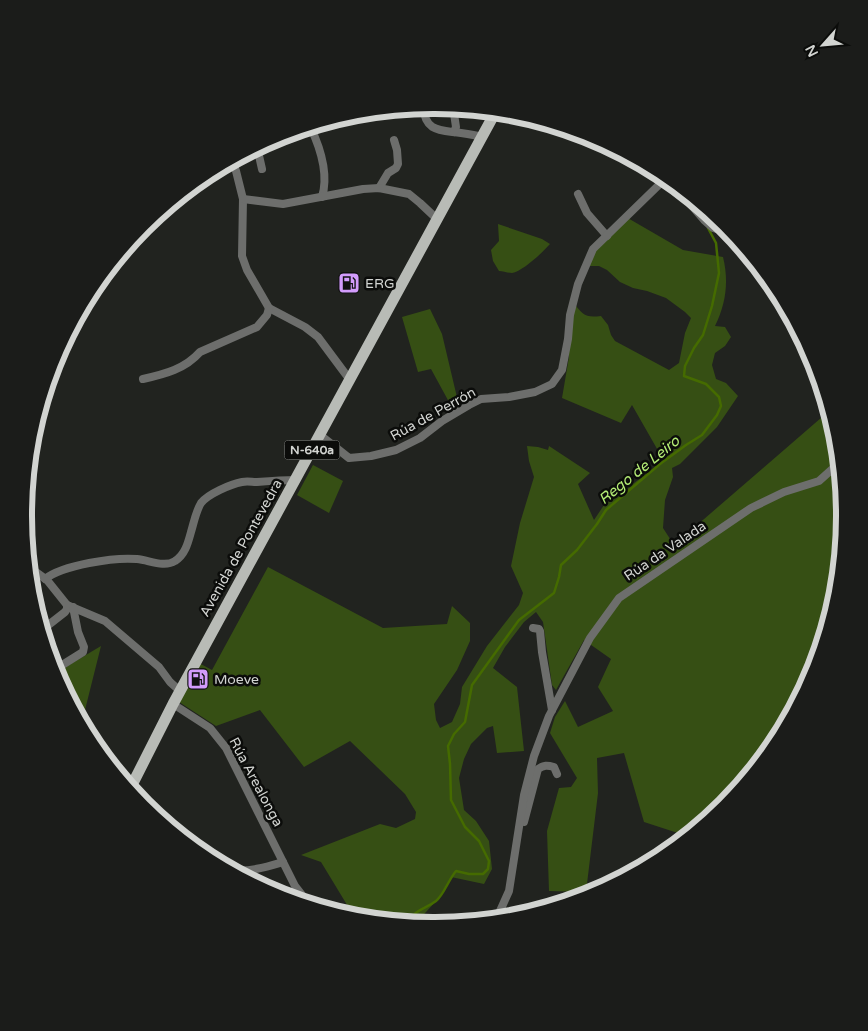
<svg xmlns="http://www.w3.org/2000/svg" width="868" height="1031" font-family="'Varela Round',sans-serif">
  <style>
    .green { fill: #364f14 }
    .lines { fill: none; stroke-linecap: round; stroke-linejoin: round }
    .stream { stroke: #456b00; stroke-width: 2.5 }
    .street { stroke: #6d6e6c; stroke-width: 8 }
    .primary { stroke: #b8bbb6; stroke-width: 11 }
    .labels { text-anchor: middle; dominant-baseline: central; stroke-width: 5; stroke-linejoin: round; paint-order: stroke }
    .shield { fill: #0b0c0a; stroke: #969895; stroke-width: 1 }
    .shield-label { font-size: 12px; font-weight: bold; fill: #d2d4d1 }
    .poi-label { font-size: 14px; fill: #d2d4d1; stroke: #0b0c0a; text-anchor: start }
    .street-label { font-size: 14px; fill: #d2d4d1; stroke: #0b0c0a }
    .water-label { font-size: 15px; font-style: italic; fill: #b4ec75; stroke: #0b0c0a }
    .rim { fill: none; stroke: #d2d4d1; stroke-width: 6 }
  </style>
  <rect width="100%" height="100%" fill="#21231f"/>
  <!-- green -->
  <g class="green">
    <path d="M 626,217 L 683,250 L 723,257 C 729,281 726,304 715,326 L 725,327 L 731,337 L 725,346 L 715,353 L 712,365 L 716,379 L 726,383 L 738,396 L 717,427 L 680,464 L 672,468 L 673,477 L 665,500 L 663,528 L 674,545 L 829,411 L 836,436 L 844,516 L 836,596 L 813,673 L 775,744 L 724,806 L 687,836 L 644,822 L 624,753 L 597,758 L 598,793 L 586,892 L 549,891 L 547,831 L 559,788 L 571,787 L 577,778 L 550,733 L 555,717 L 565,701 L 578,727 L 613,711 L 598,687 L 611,659 L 584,640 L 556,690 L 552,685 L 543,622 L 536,612 L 524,622 L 505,647 L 493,668 L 517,687 L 524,751 L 497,753 L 493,726 L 487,728 L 471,744 L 464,759 L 459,778 L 464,810 L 476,821 L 489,841 L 492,869 L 484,884 L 451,877 L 437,900 L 415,924 L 355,918 L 321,862 L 301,855 L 380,824 L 396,828 L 415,819 L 416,812 L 405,794 L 350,741 L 304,767 L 260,710 L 216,726 L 176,700 L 197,662 L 212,670 L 268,567 L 383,628 L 447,624 L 452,606 L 470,623 L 470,641 L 457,670 L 434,704 L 436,720 L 440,728 L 452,722 L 460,704 L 462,687 L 487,646 L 519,605 L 523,593 L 511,566 L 520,523 L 534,477 L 529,461 L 527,446 L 538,447 L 548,450 L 549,446 L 590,473 L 578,484 L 594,520 L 604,505 L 664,461 L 632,405 L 621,423 L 562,398 L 569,357 L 568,339 L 573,302 C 583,315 585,318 601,316 L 608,325 L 611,335 L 615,341 L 669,370 L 679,363 L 685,333 L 691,318 L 685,312 L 666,298 L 647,291 L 633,288 L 620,282 L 607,270 L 599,266 L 586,266 L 593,249 Z"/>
    <path d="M 498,224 L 542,239 L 550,244 C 542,253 523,271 512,273 C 508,273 503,271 499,271 L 493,261 L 491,250 L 499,241 Z"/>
    <polygon points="430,309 442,334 460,410 455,413 431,369 418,372 402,317"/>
    <polygon points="313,465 343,481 329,513 297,495"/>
    <polygon points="101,646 82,722 59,680 64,668"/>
  </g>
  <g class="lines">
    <!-- stream -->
    <g class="stream">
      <polyline points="706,214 706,211"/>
      <path d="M 408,923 C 416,908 424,910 436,901 C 443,896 449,879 456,871 L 469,874 L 483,874 L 488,869 L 489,861 L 479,841 L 465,827 L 451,800 L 450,764 L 448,746 L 454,734 L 465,722 L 472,685 L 519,620 L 554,593 L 559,577 L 561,565 L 577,550 L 597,524 L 606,510 L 660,464 L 686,445 L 702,435 L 717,415 L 721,406 L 719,397 L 706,384 L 684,376 L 685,366 L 694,348 L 703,335 L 712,306 L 719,273 L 716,243 L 708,228"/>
    </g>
    <!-- street -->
    <g class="street">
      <path d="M 423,106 C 425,133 441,130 461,133 C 468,134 475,135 482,137"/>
      <polyline points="453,107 456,127 454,132"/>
      <path d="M 310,126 C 320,147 329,174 322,197"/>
      <polyline points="257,147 262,169"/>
      <polyline points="232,161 236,171 243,199 242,256 247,270 269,308 305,327 318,337 350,380"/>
      <polyline points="673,184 704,220 713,228 730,233"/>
      <polyline points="379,188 388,173 396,168 398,164 397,150 394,140"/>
      <polyline points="578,194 587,213 607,236"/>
      <polyline points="243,199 283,204 363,189 379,188 409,194 420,203 437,219"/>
      <path d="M 143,379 C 165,374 185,369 200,352 L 257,327 L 267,315 L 269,308"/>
      <polyline points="320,435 349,458 371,456 396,450 420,438 442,421 469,405 481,399 509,397 535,392 552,384 562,370 568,339 570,315 578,284 593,249 666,178"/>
      <polyline points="29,567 47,580 67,605 105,621 159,667 170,682 180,691"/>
      <path d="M 45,579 C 63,565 114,557 137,559 C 149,560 164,568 175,561 C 185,555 188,543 191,532 C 194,522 196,511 201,503 C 208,494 231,484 242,482 C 247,481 252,482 257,482 C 270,481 283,480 295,480"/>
      <polyline points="533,628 539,629 540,631 542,652 552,710"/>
      <polyline points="42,630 65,612 67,609 67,605"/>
      <polyline points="55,672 59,667 83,652 84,647 78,632 73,607"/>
      <polyline points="173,704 210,728 226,748 295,886 309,904"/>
      <path d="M 524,822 L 538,769 C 544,765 547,765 554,767 L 557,774"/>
      <path d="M 232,870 C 250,872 266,867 283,862"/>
      <polyline points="496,920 509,891 524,795 534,756 549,716 590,638 619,598 751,508 784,492 819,481 839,463"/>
    </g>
    <!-- primary -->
    <polyline class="primary" points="130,789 173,704 496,111"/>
  </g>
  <!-- icons -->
  <defs>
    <g id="fuel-square" transform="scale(1.125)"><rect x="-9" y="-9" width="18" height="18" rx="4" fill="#d39cfc" stroke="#0b0c0a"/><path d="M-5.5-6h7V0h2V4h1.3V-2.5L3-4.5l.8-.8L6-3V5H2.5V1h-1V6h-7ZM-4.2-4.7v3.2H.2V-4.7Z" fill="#111"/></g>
  </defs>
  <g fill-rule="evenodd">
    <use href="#fuel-square" x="349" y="283"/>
    <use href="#fuel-square" x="198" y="679"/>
  </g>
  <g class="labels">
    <!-- shield labels -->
    <rect class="shield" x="284.5" y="440.5" width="55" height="19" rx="4"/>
    <g class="shield-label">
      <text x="312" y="450">N-640a</text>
    </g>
    <!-- poi labels -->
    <g class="poi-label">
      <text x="365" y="283">ERG</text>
      <text x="214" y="679">Moeve</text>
    </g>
    <!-- street labels -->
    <g class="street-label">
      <text transform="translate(433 414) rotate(-29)">Rúa de Perrón</text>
      <text transform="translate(241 548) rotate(-61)">Avenida de Pontevedra</text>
      <text transform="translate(665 551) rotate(-34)">Rúa da Valada</text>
      <text transform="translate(256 782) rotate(62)">Rúa Arealonga</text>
    </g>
    <!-- water labels -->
    <g class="water-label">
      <text transform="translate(639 470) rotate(-39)">Rego de Leiro</text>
    </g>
  </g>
  <!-- crop -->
  <path d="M0 0H868V1031H0ZM433 114H435A401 401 0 0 1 836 515V516A401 401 0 0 1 435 917H433A401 401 0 0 1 32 516V515A401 401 0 0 1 433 114Z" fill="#1b1c1a" fill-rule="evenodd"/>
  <path class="rim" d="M433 114H435A401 401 0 0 1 836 515V516A401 401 0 0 1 435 917H433A401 401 0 0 1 32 516V515A401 401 0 0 1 433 114Z"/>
  <!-- north arrow -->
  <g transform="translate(823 45) rotate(243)" stroke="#0b0c0a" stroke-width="4" paint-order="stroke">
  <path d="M0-4L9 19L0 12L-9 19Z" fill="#d2d4d1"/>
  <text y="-8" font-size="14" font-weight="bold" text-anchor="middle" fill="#d2d4d1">N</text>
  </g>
</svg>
